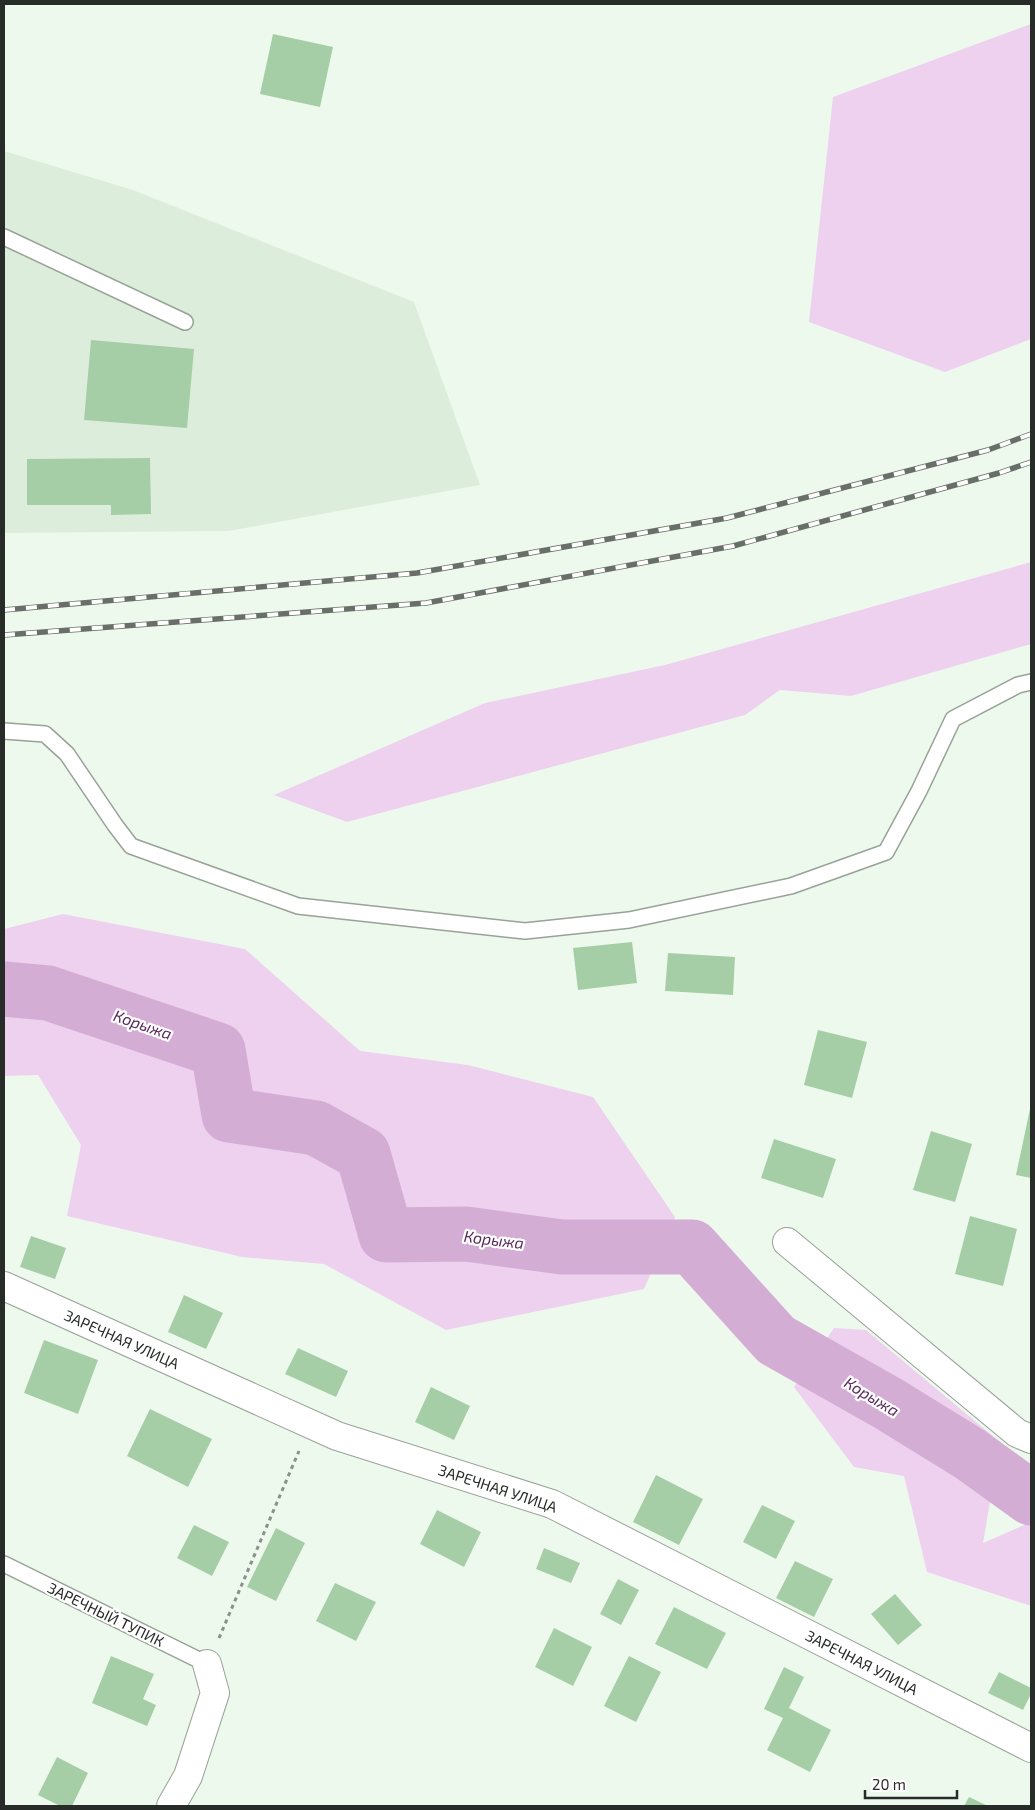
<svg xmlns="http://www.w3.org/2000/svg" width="1035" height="1810" font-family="'Exo 2',sans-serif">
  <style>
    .built { fill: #ddeddc }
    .green { fill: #edd1ef }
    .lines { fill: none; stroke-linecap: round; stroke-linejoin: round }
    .river { stroke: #d4add5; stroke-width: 55 }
    .building { fill: #a6cea6 }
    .lane-casing { stroke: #98a298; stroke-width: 18 }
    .street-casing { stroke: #98a298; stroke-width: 30 }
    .path { stroke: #899189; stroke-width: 3; stroke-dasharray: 4 4; stroke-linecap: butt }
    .lane { stroke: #fff; stroke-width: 15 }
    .street { stroke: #fff; stroke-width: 28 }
    .rail-casing { stroke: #686f68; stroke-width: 5.5 }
    .rail { stroke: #fff; stroke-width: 4; stroke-dasharray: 11; stroke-linecap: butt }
    .labels { text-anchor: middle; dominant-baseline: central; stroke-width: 4.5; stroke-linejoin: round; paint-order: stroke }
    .street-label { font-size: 15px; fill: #282c28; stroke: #fff }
    .water-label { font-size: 16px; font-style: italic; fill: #592a5c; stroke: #fff }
  </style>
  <rect width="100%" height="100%" fill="#eef9ee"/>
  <!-- built -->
  <polygon class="built" points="4,151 133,190 414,302 480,485 229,531 4,533"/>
  <!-- green -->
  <g class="green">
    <polygon points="1031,24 1031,339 945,372 809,322 833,97"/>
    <polygon points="1031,562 1031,644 851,696 780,690 745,715 347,822 274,795 485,703 665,665"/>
    <polygon points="63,914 245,949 360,1051 468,1065 593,1097 675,1217 644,1289 446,1330 324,1264 242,1257 67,1216 81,1145 38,1075 4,1076 4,929"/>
    <polygon points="834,1328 866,1330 1000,1442 983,1543 1031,1522 1031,1606 927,1572 904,1476 854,1467 794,1387"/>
  </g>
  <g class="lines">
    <!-- river -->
    <polyline class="river" points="4,989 48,993 218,1050 229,1115 316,1128 363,1154 386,1235 466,1234 562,1247 692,1247 776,1340 889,1404 970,1454 1031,1498"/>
  </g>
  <!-- building -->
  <g class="building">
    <polygon points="273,34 333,47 320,107 260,94"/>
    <polygon points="91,340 194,349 187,428 84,420"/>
    <polygon points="150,458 151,514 111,515 111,505 27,505 27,459"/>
    <polygon points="632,942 637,983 578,990 573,948"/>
    <polygon points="668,953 735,957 733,995 665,991"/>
    <polygon points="818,1030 867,1042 852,1098 804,1085"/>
    <polygon points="1030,1109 1031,1109 1031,1178 1016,1175"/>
    <polygon points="931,1131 972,1144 955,1202 913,1190"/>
    <polygon points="774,1139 836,1159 823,1198 761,1178"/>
    <polygon points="970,1216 1017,1229 1003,1286 955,1274"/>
    <polygon points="31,1236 66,1248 55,1279 20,1267"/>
    <polygon points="184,1295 223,1313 206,1349 168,1332"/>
    <polygon points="44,1340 98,1360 78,1414 24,1393"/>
    <polygon points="298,1348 348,1371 336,1397 285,1374"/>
    <polygon points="431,1387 470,1406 454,1440 415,1422"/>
    <polygon points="150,1409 212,1439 188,1487 127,1456"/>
    <polygon points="656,1475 703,1499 679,1545 633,1522"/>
    <polygon points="762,1505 795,1521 776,1559 743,1542"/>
    <polygon points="437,1510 481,1532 464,1567 420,1544"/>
    <polygon points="194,1525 229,1542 212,1576 177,1558"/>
    <polygon points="276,1528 305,1543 276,1601 247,1587"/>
    <polygon points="544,1548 580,1563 571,1583 536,1569"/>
    <polygon points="795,1561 833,1579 814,1617 776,1598"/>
    <polygon points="618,1579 639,1590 621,1625 600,1614"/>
    <polygon points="335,1583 376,1602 356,1641 316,1621"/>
    <polygon points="895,1594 922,1625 898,1645 871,1614"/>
    <polygon points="674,1607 726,1633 707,1669 655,1644"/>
    <polygon points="554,1628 592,1647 573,1686 535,1667"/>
    <polygon points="111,1656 154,1674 143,1699 156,1705 147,1726 92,1703"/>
    <polygon points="629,1656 661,1672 636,1722 604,1706"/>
    <polygon points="784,1667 804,1677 789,1708 831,1730 810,1772 767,1750 783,1718 764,1709"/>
    <polygon points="999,1672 1031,1688 1031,1694 1023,1710 988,1693"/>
    <polygon points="57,1757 88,1773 72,1806 60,1806 38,1795"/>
    <polygon points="969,1797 988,1806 964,1806"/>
  </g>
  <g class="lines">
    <!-- lane casing -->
    <g class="lane-casing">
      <g id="lane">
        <polyline points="4,237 185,322"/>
        <polyline points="4,731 45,734 67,754 115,825 131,846 298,906 525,931 629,920 791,886 886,852 919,791 953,719 1018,685 1031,682"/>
        <polyline points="4,1564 207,1664"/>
      </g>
    </g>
    <!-- street casing -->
    <g class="street-casing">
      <g id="street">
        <polyline points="787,1242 1017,1433 1031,1439"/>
        <polyline points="4,1286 337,1436 552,1504 1031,1748"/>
        <polyline points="171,1806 188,1776 215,1693 207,1664"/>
      </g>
    </g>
    <!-- path -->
    <polyline class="path" points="219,1638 299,1451"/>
    <!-- lane -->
    <use href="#lane" class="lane"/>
    <!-- street -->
    <use href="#street" class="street"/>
    <!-- rail casing -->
    <g class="rail-casing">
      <g id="rail">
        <polyline points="4,610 417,573 727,518 988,450 1031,434"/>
        <polyline points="4,635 426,603 733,546 999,473 1031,462"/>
      </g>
    </g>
    <!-- rail -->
    <use href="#rail" class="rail"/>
  </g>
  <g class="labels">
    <!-- street labels -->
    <g class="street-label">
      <text transform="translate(122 1339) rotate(24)">ЗАРЕЧНАЯ УЛИЦА</text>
      <text transform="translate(498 1488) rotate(18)">ЗАРЕЧНАЯ УЛИЦА</text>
      <text transform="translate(106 1614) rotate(26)">ЗАРЕЧНЫЙ ТУПИК</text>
      <text transform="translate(862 1662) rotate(27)">ЗАРЕЧНАЯ УЛИЦА</text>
    </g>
    <!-- water labels -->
    <g class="water-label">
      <text transform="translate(143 1024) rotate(19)">Корыжа</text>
      <text transform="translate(494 1239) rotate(7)">Корыжа</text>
      <text transform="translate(872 1396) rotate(31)">Корыжа</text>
    </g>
  </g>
  <!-- border -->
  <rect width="1035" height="1810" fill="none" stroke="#282c28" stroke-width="10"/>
  <!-- scale -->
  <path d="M865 1790v8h92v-8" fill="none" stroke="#282c28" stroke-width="2.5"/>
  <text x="872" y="1790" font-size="15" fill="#282c28" stroke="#ffffff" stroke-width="4" paint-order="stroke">20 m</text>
</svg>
